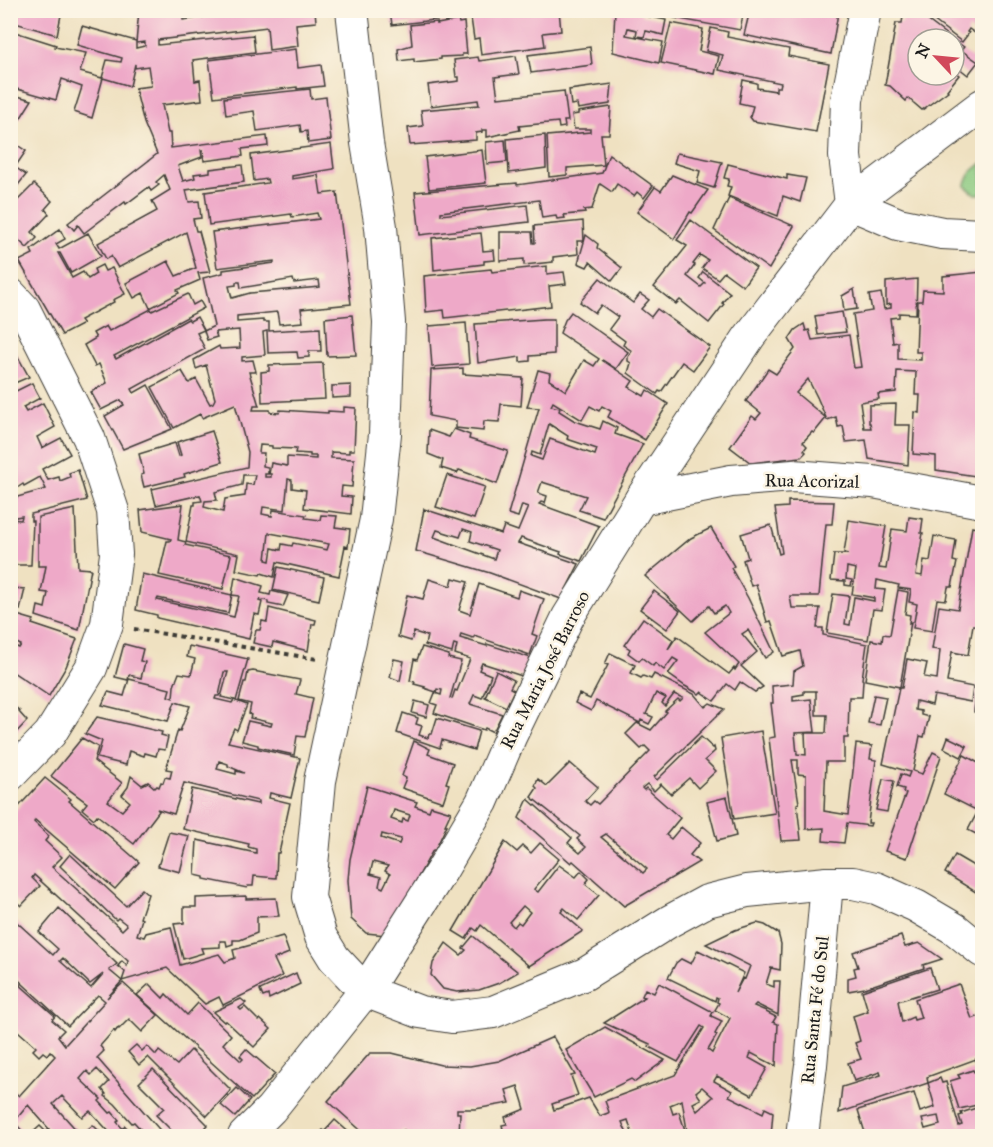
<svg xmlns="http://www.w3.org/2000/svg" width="993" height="1147" font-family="'IM FELL Great Primer',serif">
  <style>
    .green { fill: #8bc980; stroke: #54724e; stroke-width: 1.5 }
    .building { fill: #eea9c8; fill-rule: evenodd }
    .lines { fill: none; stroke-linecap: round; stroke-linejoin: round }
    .street-casing { stroke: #3c3a35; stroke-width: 34 }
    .path { stroke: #3c3a35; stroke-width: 4; stroke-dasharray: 4.5 4.5; stroke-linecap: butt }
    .street { stroke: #fff; stroke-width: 32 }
    .labels { text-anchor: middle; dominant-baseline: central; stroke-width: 5; stroke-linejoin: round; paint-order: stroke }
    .street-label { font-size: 18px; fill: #1c1c1c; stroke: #fcf5e5 }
  </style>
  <rect width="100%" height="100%" fill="#fcf5e5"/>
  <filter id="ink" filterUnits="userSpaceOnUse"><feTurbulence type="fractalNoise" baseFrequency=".0167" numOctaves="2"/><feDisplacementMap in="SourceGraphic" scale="12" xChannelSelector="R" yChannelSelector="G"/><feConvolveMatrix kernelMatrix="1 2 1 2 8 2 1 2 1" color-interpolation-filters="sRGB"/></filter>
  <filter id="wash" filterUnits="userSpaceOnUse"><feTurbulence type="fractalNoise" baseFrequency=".008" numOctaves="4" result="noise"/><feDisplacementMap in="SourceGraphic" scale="24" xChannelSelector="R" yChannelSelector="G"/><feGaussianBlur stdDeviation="1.35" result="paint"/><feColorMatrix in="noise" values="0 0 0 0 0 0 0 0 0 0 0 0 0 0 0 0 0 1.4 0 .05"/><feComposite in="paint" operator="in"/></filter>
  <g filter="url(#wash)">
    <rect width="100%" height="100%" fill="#efe1c1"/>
    <!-- green -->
    <polygon class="green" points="982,163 982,194 975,194 965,186 971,172"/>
    <g id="blocks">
      <!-- building -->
      <g class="building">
        <polygon points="10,10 62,10 57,35 15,23 15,21 10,20"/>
        <polygon points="139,10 206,10 206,12 183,15 183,20 262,10 315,10 316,22 296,24 298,46 269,50 267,27 158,40 158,45 253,35 255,52 193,60 195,81 200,80 202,100 162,105 168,133 170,133 171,148 267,136 268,146 242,149 243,156 204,161 203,150 201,150 202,157 178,166 183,181 195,178 194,174 210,172 210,169 242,165 244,182 186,190 189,202 199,201 201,218 193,219 196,231 199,231 210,272 198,273 200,280 177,290 179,293 150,308 143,293 134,298 126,283 168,261 176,276 196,268 186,232 118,268 111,256 106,259 98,243 157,211 152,201 170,190 164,175 156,182 159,185 151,191 149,187 126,204 125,202 84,233 78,225 74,230 68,223 157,154 144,123 135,88 151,86 148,66 135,68 135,64 130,86 103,78 92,118 74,112 82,87 68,82 68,81 62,79 56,100 10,87 12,31 56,45 55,47 86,53 80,72 102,78 107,60 121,62 122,58 77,45 82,26 136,41 136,48 145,46 145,42 136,43"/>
        <polygon points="390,10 502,10 502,12 392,25"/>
        <polygon points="528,10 559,10 561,31 543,33 545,46 481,55 479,38 474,39 471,18"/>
        <polygon points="615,10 642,10 641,15 666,20 663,35 646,31 644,37 636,36 637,30 628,28 626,35 663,42 659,63 613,52"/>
        <polygon points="675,10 744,10 740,30 674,18"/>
        <polygon points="750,10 829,10 838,13 831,54 744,35"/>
        <polygon points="904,10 914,10 952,39 918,39 918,75 954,75 954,71 959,75 947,90 948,91 922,110 908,98 906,101 890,86 885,85 896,23 902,23"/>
        <polygon points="920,10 940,10 946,15 949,10 962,10 959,14 961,16 965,10 982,10 982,44 980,41 982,38 969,29 967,32 969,33 962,42"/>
        <polygon points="458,20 459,23 464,22 467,54 462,54 462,56 441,57 441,59 414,62 414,59 399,61 398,49 412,45 410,25 437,22 437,24"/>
        <polygon points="671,23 703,29 699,51 719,56 715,74 661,63"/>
        <polygon points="711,28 728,32 727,37 789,49 788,56 829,64 816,132 753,121 750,117 753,106 739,103 743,80 757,83 757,88 776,91 776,87 780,87 781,83 719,70 723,55 706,51"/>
        <polygon points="954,40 964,47 961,50 978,62 968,75 954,64"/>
        <polygon points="590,47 592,65 531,73 528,55"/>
        <polygon points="296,49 298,68 321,65 324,86 297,89 297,87 214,97 209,60"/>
        <polygon points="516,56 519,74 495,77 498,98 564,91 568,121 564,121 565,127 559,128 558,122 519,126 520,130 487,137 487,130 482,130 482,132 476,133 476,140 410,145 408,128 423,126 421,110 479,105 478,100 431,106 428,85 459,81 459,77 456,77 454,60 478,57 479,61"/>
        <polygon points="612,84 610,104 578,109 577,104 571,105 569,90"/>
        <polygon points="310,89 311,99 326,97 331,140 308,143 307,131 301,132 300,125 257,131 254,111 226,115 224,98"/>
        <polygon points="10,94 32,100 20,119 14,117 17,109 10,107"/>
        <polygon points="611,107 609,134 601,134 604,165 567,168 567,175 549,177 547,136 590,132 590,129 574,129 572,115 578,114 578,112"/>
        <polygon points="545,135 546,168 509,173 507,139"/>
        <polygon points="10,140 26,151 15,167 26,175 10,195"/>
        <polygon points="505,140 507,162 487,164 486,142"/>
        <path d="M 331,144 L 334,169 L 292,176 L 292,179 L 318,175 L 321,194 L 337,192 L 351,304 L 301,309 L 303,322 L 279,324 L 277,312 L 237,316 L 237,322 L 263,320 L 263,322 L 269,322 L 269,331 L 320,328 L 321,351 L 309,351 L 309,357 L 298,358 L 297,352 L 268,353 L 267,331 L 263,332 L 265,355 L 242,357 L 242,361 L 253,360 L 256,372 L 249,372 L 259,406 L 254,406 L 253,410 L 270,410 L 270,412 L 279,413 L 280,410 L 328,413 L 328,411 L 344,412 L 344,407 L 356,408 L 354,450 L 349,450 L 349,453 L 331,452 L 331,458 L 354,459 L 352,487 L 342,486 L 341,496 L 352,497 L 351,514 L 304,508 L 306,490 L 292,488 L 292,480 L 288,479 L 285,510 L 263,507 L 262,514 L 272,516 L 273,510 L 306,515 L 305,518 L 320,520 L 321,515 L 337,516 L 335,527 L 350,529 L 348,547 L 345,546 L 339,576 L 277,562 L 274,577 L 261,573 L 260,575 L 236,570 L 239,554 L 186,542 L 193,505 L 195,505 L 195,502 L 202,501 L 200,495 L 156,505 L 152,489 L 247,467 L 248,452 L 235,404 L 202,418 L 200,414 L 174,428 L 152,387 L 182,371 L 189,383 L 196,379 L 210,404 L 213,403 L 215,399 L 206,365 L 196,369 L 194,360 L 219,346 L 220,349 L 240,348 L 239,330 L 215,332 L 217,337 L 207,340 L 204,331 L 214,326 L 203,278 L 223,273 L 223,270 L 274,263 L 274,261 L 217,268 L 212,232 L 319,219 L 317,213 L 292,217 L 291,214 L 209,225 L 205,192 L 268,183 L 267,179 L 254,181 L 251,155 ZM 293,279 L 294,283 L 319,280 L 320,287 L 250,293 L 232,298 L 229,286 L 236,285 L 236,282 L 240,282 L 241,288 ZM 260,445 L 272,446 L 272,448 L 296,449 L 295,453 L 310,454 L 310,456 L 316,456 L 316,459 L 287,457 L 287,466 L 271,463 L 269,474 L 271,474 L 271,477 L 265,477 L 265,474 L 268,474 L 268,467 L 263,466 L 264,453 L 259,453 ZM 243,475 L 255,475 L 253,485 L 246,484 L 245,496 L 225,499 L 223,512 L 204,507 L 205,501 L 217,500 L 215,492 L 242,485 ZM 269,533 L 270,533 L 329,544 L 327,550 L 293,543 L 292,546 L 282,544 L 281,550 L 272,548 L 270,561 L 266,560 Z"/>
        <polygon points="482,150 486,183 429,189 425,157"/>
        <polygon points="677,153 722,162 714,188 697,183 700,171 674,163"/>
        <polygon points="609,154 653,186 644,198 637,192 634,196 617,184 612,192 600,184 592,209 584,210 585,213 564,215 565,218 557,219 556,216 542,218 539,200 441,212 441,215 527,205 529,222 420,235 415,192 517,183 517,185 602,173"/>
        <polygon points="728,164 787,179 787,175 806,178 800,202 783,196 778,216 728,196 731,187 727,186 729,179 724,178"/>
        <polygon points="672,175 708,190 692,213 690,212 674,239 637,212 655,187 661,191"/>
        <polygon points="34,184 52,201 45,209 49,214 32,232 37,238 27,248 10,232 10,208"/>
        <polygon points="729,198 794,226 769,269 714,230"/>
        <polygon points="691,220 756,268 743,286 724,272 718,279 702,268 708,260 700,255 693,264 695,265 687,276 701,287 705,283 699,278 703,272 730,293 722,303 724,304 709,323 680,300 676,304 654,287 687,246 677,240"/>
        <polygon points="583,221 584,241 577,241 578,254 553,257 553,262 524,265 524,259 500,261 500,232 532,232 533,243 535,243 534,226"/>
        <polygon points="60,229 65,239 56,244 59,249 88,233 101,256 71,273 60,253 58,253 72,278 83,272 88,279 96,274 94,269 102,265 105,271 112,268 125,294 113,300 114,302 80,320 83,324 62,335 19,261 33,254 31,250"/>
        <polygon points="481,233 483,251 494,250 495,260 484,261 484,264 434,270 432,238"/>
        <polygon points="586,235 598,244 597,248 622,268 612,281 590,262 587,267 578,263"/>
        <polygon points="547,266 547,274 564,272 566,284 549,286 551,306 445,318 444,310 426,312 424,276 491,269 492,272"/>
        <polygon points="982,272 982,403 980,403 980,406 982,407 982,477 936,470 936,456 913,454 915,412 919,413 920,395 915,395 916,372 897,371 896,392 878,394 879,399 860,402 864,428 871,428 870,423 869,423 869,405 896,404 895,425 910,425 908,465 869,459 866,440 846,442 843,426 838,427 836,417 827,420 817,397 808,379 796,393 826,418 814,433 812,432 803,442 807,446 804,450 806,452 801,457 751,463 730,447 752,416 756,419 761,413 746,401 768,369 776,374 795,349 789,339 795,330 804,324 806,331 809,330 812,340 849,335 854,368 861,367 853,314 872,311 869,295 881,293 884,309 891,308 891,304 886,305 886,282 917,279 916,314 899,313 899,317 890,318 893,343 898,342 898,359 921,360 921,352 916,352 918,301 922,301 923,290 943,291 943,276"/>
        <polygon points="600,278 633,303 640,294 649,300 641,309 651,317 657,309 710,347 693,370 682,362 661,392 659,391 657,394 628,373 631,363 628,361 628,357 632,351 623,345 625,341 609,329 618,317 601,305 595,313 580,302"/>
        <polygon points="854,289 857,309 844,311 842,296"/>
        <polygon points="188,294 193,305 200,301 204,308 114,356 116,359 188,319 190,321 197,317 204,330 197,333 205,349 132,389 134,393 148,385 172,429 123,449 105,416 124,405 121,400 101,410 91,392 107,383 99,364 95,366 84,345 96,338 93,333 106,326 109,331 151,309 152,311"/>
        <path d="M 571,312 L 628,352 L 616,369 L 602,360 L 633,381 L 629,387 L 644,396 L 647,390 L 668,404 L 645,440 L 608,417 L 611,411 L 602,406 L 599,411 L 590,406 L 582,420 L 553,402 L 551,406 L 560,408 L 559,411 L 575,421 L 600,429 L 603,421 L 617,428 L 615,434 L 643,444 L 603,518 L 579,510 L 586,496 L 542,482 L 538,493 L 547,496 L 545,503 L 541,502 L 539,504 L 599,526 L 581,561 L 560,554 L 561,552 L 521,538 L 520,540 L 518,543 L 579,564 L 561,599 L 490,573 L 416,551 L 424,509 L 501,534 L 504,526 L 518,531 L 528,507 L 522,505 L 518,517 L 508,514 L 539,408 L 527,407 L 538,370 L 550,373 L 549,380 L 566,391 L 584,360 L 594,366 L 599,359 L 560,333 L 565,320 ZM 549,424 L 568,436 L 567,439 L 597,449 L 595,455 L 550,439 L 542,460 L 531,456 L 532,452 L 540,455 ZM 463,529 L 472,532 L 470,541 L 497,550 L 494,559 L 434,537 L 437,530 L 460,537 Z"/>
        <polygon points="842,312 846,332 818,335 815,316"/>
        <polygon points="352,315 356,355 327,356 325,318"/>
        <polygon points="544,319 554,319 554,354 530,356 530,361 520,362 520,357 478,363 475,324"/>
        <polygon points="466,323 469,364 432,367 429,326"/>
        <polygon points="10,342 29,377 10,385"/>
        <polygon points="323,363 325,399 262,402 261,372 269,371 269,365"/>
        <polygon points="463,368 463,374 523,378 521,406 501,404 499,422 484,421 483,431 456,428 456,421 429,416 431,370"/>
        <polygon points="32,383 40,398 23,407 26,412 43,403 55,427 37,437 42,448 61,438 70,454 42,469 48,480 59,477 60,481 70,477 69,473 78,470 87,500 31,514 31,521 33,521 31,565 10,565 10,519 21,520 22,516 10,518 10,499 46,489 40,477 24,486 23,484 17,488 15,484 10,487 10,394"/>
        <polygon points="351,385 351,397 332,398 332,386"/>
        <polygon points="454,429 470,435 469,439 508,451 497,484 459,470 457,473 441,468 443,460 428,454 429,430 449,437"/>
        <polygon points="212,431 222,462 184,474 185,477 144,487 141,475 144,474 139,454 175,443 179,456 181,455 177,442"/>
        <polygon points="447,475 485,487 474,519 436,507"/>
        <path d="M 788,501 L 834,502 L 832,524 L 826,524 L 819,596 L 790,596 L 792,608 L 820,608 L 817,628 L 823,628 L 823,635 L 867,644 L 862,679 L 863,680 L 862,697 L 849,697 L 848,738 L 844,738 L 844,762 L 826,762 L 824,811 L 848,815 L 856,744 L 872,746 L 870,759 L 876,760 L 868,823 L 871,823 L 870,826 L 847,823 L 844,843 L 823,841 L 824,828 L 806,829 L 806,775 L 798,774 L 798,760 L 792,760 L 799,803 L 797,804 L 801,840 L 781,841 L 769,738 L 775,737 L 771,703 L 773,703 L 772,686 L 793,684 L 794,671 L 803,666 L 800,651 L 783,656 L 771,621 L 767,622 L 756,584 L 751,586 L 743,560 L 748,558 L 741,534 L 771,525 L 779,554 L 782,553 L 775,508 L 788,507 ZM 804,691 L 816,691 L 816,715 L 827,715 L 826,733 L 805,733 L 806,755 L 797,754 L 795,733 L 815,732 L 811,699 L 793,701 L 793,696 L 804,694 Z"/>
        <polygon points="183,504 178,540 186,542 185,545 231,555 223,589 159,575 167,541 170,541 171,539 142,532 140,510"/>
        <polygon points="75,509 78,568 91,569 79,630 36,616 38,606 45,608 48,593 41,592 46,566 38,566 38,517"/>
        <polygon points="909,517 923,519 921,533 923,533 916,575 922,576 924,560 930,561 934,536 956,540 953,561 957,562 952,587 948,587 946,600 937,599 932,631 913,628 917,604 909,602 911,590 898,588 899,585 877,580 876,589 885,590 882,610 873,609 868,640 827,633 833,594 849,596 845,624 850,625 854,597 874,601 874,598 852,594 856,569 847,567 846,579 852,580 851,586 845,585 845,581 831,580 834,554 848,554 844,553 849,520 886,526 879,568 886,569 892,529 907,531"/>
        <polygon points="972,527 982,529 982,627 973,625 968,655 952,652 947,682 973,687 971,702 934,695 932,705 916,701 915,710 921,711 921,715 929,717 924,737 920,736 913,771 922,774 933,752 941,756 907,858 885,851 906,793 903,792 904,789 897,787 901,774 908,777 910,772 883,764 899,688 902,688 907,659 927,663 924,677 937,679 940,650 932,649 939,606 958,609"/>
        <polygon points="711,528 734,566 731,568 748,598 774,652 765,658 748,630 742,634 757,652 741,666 763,687 755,692 740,682 735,690 727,684 714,701 701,692 699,694 685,686 668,674 678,661 673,658 664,670 655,663 653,666 642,658 639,661 628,653 630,649 624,645 643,618 673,640 668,649 677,636 729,674 734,668 735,670 739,664 705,632 729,613 725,606 714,613 709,606 693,621 645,576 691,538"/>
        <polygon points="278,567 324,577 319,600 273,590"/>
        <polygon points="10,568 14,568 13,588 25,589 20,610 10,607"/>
        <polygon points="142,574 232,595 228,613 158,598 157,600 234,617 239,596 232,595 235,577 263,586 261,593 270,595 271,591 288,595 283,607 268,604 268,601 260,599 259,601 262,602 259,615 254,614 249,639 157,618 157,615 136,610"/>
        <polygon points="453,578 468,582 459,610 470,614 479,584 517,597 519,590 544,599 532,634 537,636 530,655 475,636 473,638 461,634 460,638 487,646 487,644 531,658 522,676 482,663 479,670 491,675 482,698 474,695 470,704 502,714 493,732 485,728 484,730 434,713 437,705 431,703 435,693 441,695 442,690 437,689 436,692 424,688 425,687 414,684 415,682 410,681 414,659 417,660 422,647 449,655 448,658 461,661 450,698 452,699 455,690 457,691 470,659 455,654 457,645 454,644 452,653 425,645 427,636 414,632 411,641 398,637 407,595 423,599 429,579 451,586"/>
        <polygon points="898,590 908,592 905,614 910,615 909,623 911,622 900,687 865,680 871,640 882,642 883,634 890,635"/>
        <polygon points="654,591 680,611 667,629 640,609"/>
        <polygon points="269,608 316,620 315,624 312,624 308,651 273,642 272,647 253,643 256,630 260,630 262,621 267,622"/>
        <polygon points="10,613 34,620 32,624 77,639 66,667 49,696 10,670 10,644 19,648 21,645 10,640"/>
        <polygon points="124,644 143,649 140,661 145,662 141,678 129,675 128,680 115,677"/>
        <path d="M 189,646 L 248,659 L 236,701 L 234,700 L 247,705 L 237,730 L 234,728 L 228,742 L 300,758 L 291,798 L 270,793 L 269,798 L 290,803 L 279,853 L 277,853 L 276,878 L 254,876 L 253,886 L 248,886 L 247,888 L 204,879 L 204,877 L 195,875 L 197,840 L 256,853 L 256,849 L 248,847 L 249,844 L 183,829 L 192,789 L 258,804 L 258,801 L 184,783 L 174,814 L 157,809 L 159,811 L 134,844 L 97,815 L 94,819 L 82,809 L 87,803 L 51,776 L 82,738 L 98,747 L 94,761 L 122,783 L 108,801 L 122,811 L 130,802 L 122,795 L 128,787 L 131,776 L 142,785 L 148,782 L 155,788 L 157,786 L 159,787 L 161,782 L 163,783 L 165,777 L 170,778 L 172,770 L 166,769 L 178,730 L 180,731 L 190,706 L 175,702 L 168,721 L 102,705 L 108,692 L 124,696 L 129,679 L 170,689 L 168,696 L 173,698 L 174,686 L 179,673 L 191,675 L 195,659 L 187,657 ZM 224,672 L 228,672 L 221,697 L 234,700 L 232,703 L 215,699 L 216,696 L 219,696 ZM 219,761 L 228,764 L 228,766 L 244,773 L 236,771 L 236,774 L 217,769 Z"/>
        <path d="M 610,653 L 635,665 L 631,673 L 641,678 L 643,676 L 651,679 L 654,674 L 694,694 L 705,707 L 710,703 L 724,709 L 654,777 L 657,780 L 701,737 L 713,748 L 714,747 L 715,751 L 705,760 L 716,771 L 698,788 L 689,778 L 671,794 L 661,784 L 654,791 L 647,784 L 642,788 L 644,790 L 646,788 L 680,818 L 666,835 L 671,839 L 681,827 L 700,843 L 690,855 L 699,862 L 624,906 L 573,861 L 571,863 L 519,818 L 528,799 L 572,838 L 568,843 L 580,853 L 586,847 L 577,839 L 580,836 L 531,797 L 537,788 L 535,786 L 538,779 L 547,786 L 570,763 L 598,787 L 585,801 L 590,805 L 594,801 L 598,804 L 650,751 L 645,746 L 641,749 L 626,734 L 637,723 L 651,730 L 667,712 L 665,711 L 678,699 L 680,701 L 683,698 L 674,694 L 665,706 L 662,703 L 666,698 L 656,693 L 646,714 L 653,717 L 649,724 L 641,720 L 640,723 L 596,701 L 591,711 L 575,703 L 579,694 L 590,699 L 608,665 L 605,664 ZM 606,834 L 647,869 L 643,873 L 601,837 Z"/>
        <polygon points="394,659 404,661 400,681 390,677"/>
        <polygon points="253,671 300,680 296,694 313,698 305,737 297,736 294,755 258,747 258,745 242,741 248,721 271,726 272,723 250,718 251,715 249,714 251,704 239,701 244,682 246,682 248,672"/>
        <polygon points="496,671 514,680 510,688 514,690 506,707 485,697"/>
        <polygon points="977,683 982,683 982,714 974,712"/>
        <polygon points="874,695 886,697 880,725 868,723"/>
        <polygon points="415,701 429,705 426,717 412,713"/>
        <polygon points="10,703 20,711 19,712 27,721 10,739"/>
        <polygon points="403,713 418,718 416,724 422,726 419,735 428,738 429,734 432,734 437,718 479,731 474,750 442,740 440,748 397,733"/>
        <polygon points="97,717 162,732 161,735 168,737 165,750 158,749 156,756 145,753 144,756 129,751 126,765 97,758 102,741 85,734"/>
        <polygon points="761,731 775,813 734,819 721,738"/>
        <polygon points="948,737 967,746 961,757 944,748"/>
        <polygon points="414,741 430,749 428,754 453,763 446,783 449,784 443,802 402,788 406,778 402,776"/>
        <polygon points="964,755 982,765 982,837 968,830 978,811 944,794"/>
        <polygon points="45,778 71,799 69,801 139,862 115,889 35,820 34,822 49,836 45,841 62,857 52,867 122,930 127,925 118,918 116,920 60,866 70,854 126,906 142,889 148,894 140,918 142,919 137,935 144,937 146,933 171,927 180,965 219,954 225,962 235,958 233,950 283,936 289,953 274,959 282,976 223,1005 219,997 205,1004 167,968 122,981 125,972 118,966 122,961 127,966 128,961 34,875 32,878 40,886 21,906 10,896 10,858 12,860 15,858 10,853 10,816"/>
        <polygon points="883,779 894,781 887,812 876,810"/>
        <path d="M 367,786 L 417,802 L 415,806 L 429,811 L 431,806 L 451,812 L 445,825 L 447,825 L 435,850 L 433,850 L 386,935 L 366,933 L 351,919 L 348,880 L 350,859 ZM 394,810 L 410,815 L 408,821 L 403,819 L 402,823 L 391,819 ZM 382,834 L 401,839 L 399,844 L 381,838 ZM 373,862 L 388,866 L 385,871 L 390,874 L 383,888 L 379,886 L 381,877 L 370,874 Z"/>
        <polygon points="727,797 736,836 717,841 707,802"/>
        <polygon points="169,832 189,836 180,872 158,866"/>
        <path d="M 505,842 L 517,852 L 523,846 L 531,853 L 540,843 L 559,859 L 534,889 L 538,892 L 559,865 L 576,877 L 581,871 L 589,879 L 585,884 L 599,895 L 578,920 L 564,908 L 561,912 L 583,931 L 529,966 L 481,925 L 477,931 L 473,928 L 466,939 L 453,931 ZM 523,906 L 530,912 L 521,924 L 518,922 L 514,927 L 509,922 Z"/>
        <polygon points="955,855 977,868 982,860 982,896 945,873"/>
        <polygon points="246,896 246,899 276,898 279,916 257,917 257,933 240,940 233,940 233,944 227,946 226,941 220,941 220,947 201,948 203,953 183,959 174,924 184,923 184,907 196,907 196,898"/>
        <path d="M 59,908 L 117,964 L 109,970 L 122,981 L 107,998 L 123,983 L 158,1015 L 142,1032 L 129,1019 L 119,1029 L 118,1028 L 115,1032 L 114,1030 L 100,1046 L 104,1051 L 97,1058 L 165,1136 L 141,1136 L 144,1133 L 134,1122 L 132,1123 L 115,1104 L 105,1096 L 106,1094 L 102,1089 L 109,1082 L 97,1069 L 91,1075 L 87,1071 L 80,1079 L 101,1099 L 99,1101 L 110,1113 L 112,1112 L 119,1120 L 117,1122 L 123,1129 L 125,1126 L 130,1131 L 127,1134 L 130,1136 L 113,1136 L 90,1111 L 82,1117 L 62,1096 L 53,1104 L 80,1134 L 78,1136 L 29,1136 L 40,1126 L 46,1132 L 49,1129 L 28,1105 L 14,1122 L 27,1136 L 10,1136 L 10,1088 L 19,1096 L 55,1056 L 50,1051 L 47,1055 L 43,1052 L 39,1056 L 33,1050 L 36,1047 L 10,1024 L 10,976 L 55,1016 L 52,1020 L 64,1030 L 58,1036 L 65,1045 L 105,1001 L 98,995 L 68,1026 L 10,972 L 10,916 L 53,955 L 58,949 L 39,932 ZM 63,958 L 90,984 L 103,974 L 91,988 L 60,961 Z"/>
        <path d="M 757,923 L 765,925 L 778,933 L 781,944 L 780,970 L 771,968 L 766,984 L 774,987 L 774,981 L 780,981 L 778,1015 L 756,1004 L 754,1006 L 766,1011 L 766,1012 L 776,1017 L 773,1022 L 778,1024 L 776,1066 L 751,1053 L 749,1058 L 767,1068 L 752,1095 L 717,1076 L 714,1081 L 732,1091 L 729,1096 L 763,1113 L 765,1108 L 773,1112 L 771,1136 L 688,1136 L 682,1100 L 670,1105 L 673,1114 L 679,1112 L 687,1136 L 633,1136 L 628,1120 L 622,1122 L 628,1136 L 484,1136 L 503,1129 L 502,1125 L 507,1124 L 505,1117 L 525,1109 L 518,1086 L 506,1090 L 510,1103 L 475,1109 L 457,1109 L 457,1113 L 460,1113 L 459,1136 L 407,1136 L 404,1130 L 400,1132 L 402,1136 L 367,1136 L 328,1101 L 370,1053 L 392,1053 L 441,1065 L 470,1066 L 499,1061 L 553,1037 L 575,1075 L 571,1076 L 578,1095 L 552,1104 L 554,1110 L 589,1098 L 600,1116 L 608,1113 L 609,1112 L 605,1101 L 675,1075 L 704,1028 L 701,1026 L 678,1062 L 649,1047 L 650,1044 L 604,1023 L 645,997 L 642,996 L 645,989 L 654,993 L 659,983 L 713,1012 L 711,1016 L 722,1021 L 715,1034 L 717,1035 L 708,1050 L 712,1053 L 730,1018 L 715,1010 L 719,1003 L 717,1002 L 718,998 L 716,997 L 715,1001 L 668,978 L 676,963 L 681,959 L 691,964 L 698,950 L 744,973 L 735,993 L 743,978 L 745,979 L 750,966 L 706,944 L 735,930 ZM 702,1087 L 713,1097 L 697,1111 L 693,1103 L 701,1099 L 696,1092 Z"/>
        <polygon points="473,936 518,972 499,983 479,990 457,992 443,989 431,975 433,963 446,943 461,955 466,950 463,948"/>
        <polygon points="901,936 905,947 919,943 942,959 923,965 924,968 865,988 848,991 848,978 856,976 854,968 858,967 853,952"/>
        <polygon points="930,968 937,989 898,1001 902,1022 913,1017 914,1020 921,1018 915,999 959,984 972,1019 982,1015 982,1059 976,1061 976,1059 927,1077 928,1083 839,1113 842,1087 881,1075 880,1072 854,1081 848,1063 861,1059 855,1043 860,1041 853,1016 868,1011 862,991"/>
        <polygon points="296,973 300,984 269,999 268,995 263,997 260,990"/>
        <polygon points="149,984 163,998 166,994 187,1015 198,1003 231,1035 223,1044 241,1061 243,1059 240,1056 246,1049 275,1074 252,1099 137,995"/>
        <polygon points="241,999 246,1003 239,1008 241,1010 245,1007 259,1021 260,1019 271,1029 254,1047 226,1021 224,1022 213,1012"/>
        <polygon points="605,1027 665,1060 635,1082 631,1079 594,1097 566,1050"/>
        <polygon points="136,1045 142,1051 147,1046 156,1055 159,1051 177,1065 191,1050 231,1090 207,1116 148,1057 139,1065 135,1060 128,1052"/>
        <polygon points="153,1069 208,1125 197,1136 177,1136 156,1115 164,1108 139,1083"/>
        <polygon points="973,1070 974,1072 982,1070 982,1104 959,1109 950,1081 960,1078 958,1075"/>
        <path d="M 940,1078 L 942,1083 L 946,1082 L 959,1126 L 962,1125 L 959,1116 L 962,1115 L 961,1113 L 982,1106 L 982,1136 L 866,1136 L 858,1110 L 914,1093 L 920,1112 L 935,1107 L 928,1083 ZM 938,1116 L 940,1125 L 925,1129 L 922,1119 Z"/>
        <polygon points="237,1088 250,1100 235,1117 221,1105"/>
        <polygon points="335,1120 353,1136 317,1136 323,1130 324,1132"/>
        <polygon points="93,1125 104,1136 79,1136"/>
      </g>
    </g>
  </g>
  <g filter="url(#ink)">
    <use href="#blocks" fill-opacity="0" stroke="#3c3a35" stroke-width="1.5"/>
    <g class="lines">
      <!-- street casing -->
      <g class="street-casing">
        <g id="street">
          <polyline points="352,10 367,143 381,227 389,322 385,434 376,519 320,781 309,897 321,937 334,958 365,991 420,1012 452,1017 493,1012 585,974 670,921 707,901 747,891 827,883 853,883 876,888 916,906 955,929 982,951"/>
          <polyline points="851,204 845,156 847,100 865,10"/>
          <polyline points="851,204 898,224 942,233 982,235"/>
          <polyline points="10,294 24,309 89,438 113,511 116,554 107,624 91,668 50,734 10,775"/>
          <polyline points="641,499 731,481 793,476 873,482 982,502"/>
          <polyline points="244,1136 271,1109 365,991 442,870 482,802 511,735 568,617 641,499 749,337 851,204 982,105"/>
          <polyline points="802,1136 811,1065 827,883"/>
        </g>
      </g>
      <!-- path -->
      <polyline class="path" points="134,629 317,659"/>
      <!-- street -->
      <use href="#street" class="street"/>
    </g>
  </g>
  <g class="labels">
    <!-- street labels -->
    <g class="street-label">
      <text transform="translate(812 481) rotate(1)">Rua Acorizal</text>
      <text transform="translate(545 670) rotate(-63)">Rua Maria José Barroso</text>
      <text transform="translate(815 1010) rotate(-84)">Rua Santa Fé do Sul</text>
    </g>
  </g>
  <!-- margin -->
  <rect width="993" height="1147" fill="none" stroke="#fcf5e5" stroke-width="36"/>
  <!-- north arrow -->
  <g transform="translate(936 57) rotate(296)"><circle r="28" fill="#fcf5e5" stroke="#a29e95" stroke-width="1.5"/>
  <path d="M0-4.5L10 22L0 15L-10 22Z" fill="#d1495b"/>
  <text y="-9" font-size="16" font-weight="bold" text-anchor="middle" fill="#1c1c1c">N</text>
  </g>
</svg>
